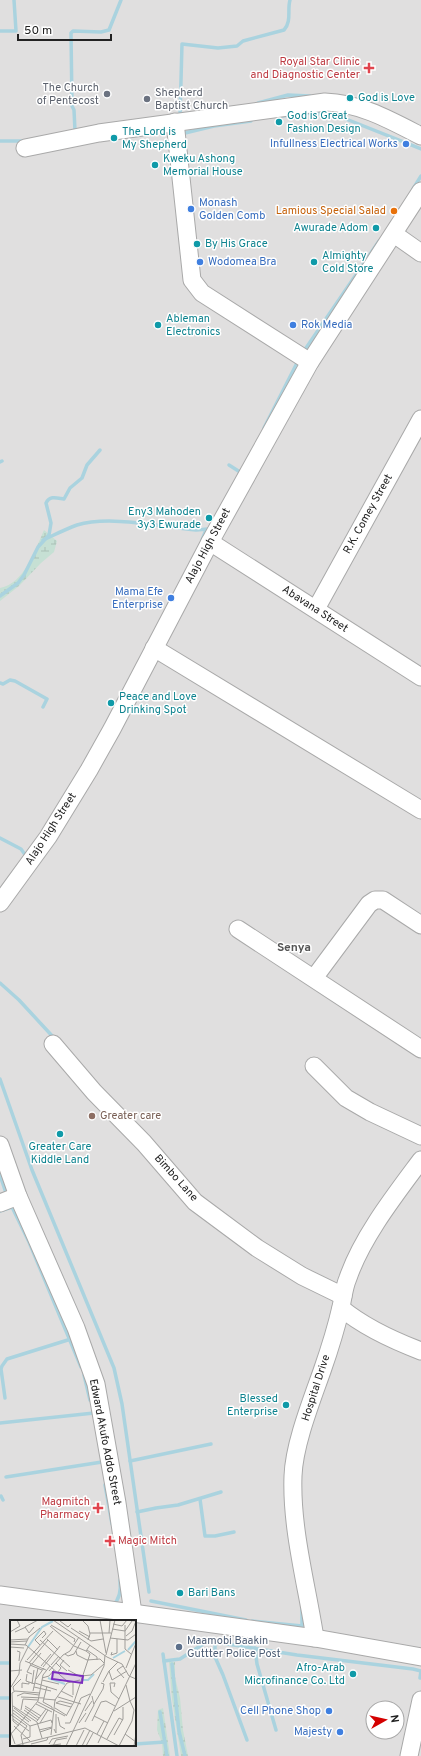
<svg xmlns="http://www.w3.org/2000/svg" width="421" height="1756" font-family="Overpass,sans-serif">
  <style>
    .residential { fill: #e0dfdf; fill-rule: evenodd }
    .wetland { fill: url(#wetland-marsh) }
    .lines { fill: none; stroke-linecap: round; stroke-linejoin: round }
    .stream { stroke: #aad3df; stroke-width: 3.5 }
    .minor-casing { stroke: #a9a9a9; stroke-width: 19 }
    .minor { stroke: #fff; stroke-width: 17 }
    .health-dot { fill: #e0444e; stroke: #fff; stroke-width: 1.5 }
    .worship-dot { fill: #6b7280; stroke: #fff; stroke-width: 1.5 }
    .culture-dot { fill: #0f9aa8; stroke: #fff; stroke-width: 1.5 }
    .shop-dot { fill: #3f7fe0; stroke: #fff; stroke-width: 1.5 }
    .food-dot { fill: #e8710a; stroke: #fff; stroke-width: 1.5 }
    .education-dot { fill: #8d6e63; stroke: #fff; stroke-width: 1.5 }
    .service-dot { fill: #5c6f8a; stroke: #fff; stroke-width: 1.5 }
    .labels { text-anchor: middle; dominant-baseline: central; stroke-width: 3; stroke-linejoin: round; paint-order: stroke }
    .health-label { font-size: 11px; fill: #be3a42; stroke: #fff; text-anchor: end }
    .worship-label { font-size: 11px; fill: #5b616d; stroke: #fff; text-anchor: end }
    .culture-label { font-size: 11px; fill: #0d838f; stroke: #fff; text-anchor: start }
    .shop-label { font-size: 11px; fill: #366cbe; stroke: #fff; text-anchor: end }
    .food-label { font-size: 11px; fill: #c56008; stroke: #fff; text-anchor: end }
    .street-label { font-size: 11px; fill: #222; stroke: #fff }
    .education-label { font-size: 11px; fill: #785e54; stroke: #fff; text-anchor: start }
    .service-label { font-size: 11px; fill: #4e5e75; stroke: #fff; text-anchor: start }
    .neighbourhood-label { font-size: 12px; font-weight: bold; fill: #555; stroke: #fff }
    .inset-river { fill: none; stroke: #aad3df; stroke-width: 2 }
    .inset-road { fill: none; stroke: #9f9d99; stroke-width: 1 }
    .view { fill: #7b2cbf; fill-opacity: 0.15; stroke: #7b2cbf; stroke-width: 2 }
    .inset-edge { fill: none; stroke: #222; stroke-width: 2 }
  </style>
  <defs>
    <pattern id="wetland-marsh" width="20" height="14" patternUnits="userSpaceOnUse"><rect width="20" height="14" fill="#c6e0d4"/><path d="M1 5h8M5 5V1M11 12h8M15 12V8" fill="none" stroke="#aac0b6"/></pattern>
  </defs>
  <rect width="100%" height="100%" fill="#f2efe9"/>
  <!-- residential -->
  <path class="residential" d="M 0,0 L 421,0 L 421,1756 L 0,1756 ZM 11,1621 L 135,1621 L 135,1745 L 11,1745 ZM 373,1708 L 397,1708 L 397,1732 L 373,1732 Z"/>
  <!-- wetland -->
  <g class="wetland">
    <path d="M 44,530 L 57,541 L 54,552 L 41,563 L 19,586 L 0,601 L 0,588 C 25,583 35,550 44,530 Z"/>
    <polygon points="169,1662 175,1662 175,1677 180,1698 183,1730 188,1756 181,1756 172,1699"/>
    <polygon points="163,1708 170,1756 163,1756 162,1743 157,1730 158,1710"/>
  </g>
  <g class="lines">
    <!-- stream -->
    <g class="stream">
      <polyline points="0,31 16,31 14,0"/>
      <polyline points="258,103 288,95 310,96"/>
      <path d="M 180,116 L 182,44 L 218,48 L 237,46 L 243,41 L 284,30 C 292,21 287,10 290,0"/>
      <polyline points="283,116 312,113 336,115 421,149"/>
      <polyline points="75,131 74,110 72,106 71,33 73,31 101,32 109,30 121,0"/>
      <polyline points="182,136 185,133 214,126 251,121"/>
      <polyline points="0,141 25,141"/>
      <polyline points="413,189 421,176"/>
      <polyline points="304,351 379,241"/>
      <polyline points="264,428 297,363 295,361"/>
      <polyline points="0,462 2,461"/>
      <polyline points="229,465 240,472"/>
      <path d="M 43,540 C 54,535 66,529 77,525 C 110,515 162,527 196,530 L 208,529"/>
      <polyline points="202,540 206,530"/>
      <path d="M 0,596 L 18,583 L 24,575 L 38,547 L 49,535 L 51,523 L 46,503 C 50,495 57,498 64,499 L 70,488 L 82,478 L 87,465 L 100,450"/>
      <polyline points="0,683 3,684 10,680 15,681 47,699 43,707"/>
      <polyline points="0,838 21,849 26,856"/>
      <polyline points="0,983 19,1000 55,1039"/>
      <polyline points="0,1079 32,1170 114,1368 122,1404 149,1592"/>
      <polyline points="0,1175 7,1196"/>
      <polyline points="0,1211 12,1207 29,1242 81,1367"/>
      <polyline points="84,1375 90,1400"/>
      <polyline points="5,1398 1,1369 2,1366 7,1359 71,1339"/>
      <polyline points="0,1423 94,1413"/>
      <polyline points="130,1461 211,1444"/>
      <polyline points="6,1477 102,1462"/>
      <polyline points="105,1485 112,1524"/>
      <polyline points="1,1496 3,1500"/>
      <polyline points="200,1499 205,1536 215,1536 234,1532"/>
      <polyline points="137,1512 156,1508 178,1505 221,1492"/>
      <polyline points="151,1601 246,1620"/>
      <path d="M 113,1605 C 120,1599 121,1589 120,1580"/>
      <polyline points="252,1621 302,1626 302,1609"/>
      <polyline points="215,1642 215,1657 223,1675 247,1740"/>
      <polyline points="255,1648 257,1664 276,1730"/>
      <polyline points="163,1654 177,1756"/>
      <polyline points="164,1661 180,1659 208,1641 297,1655 413,1669 421,1671 420,1678"/>
      <polyline points="0,1663 11,1663"/>
      <polyline points="172,1664 179,1731 185,1756"/>
      <polyline points="0,1698 11,1698"/>
      <polyline points="160,1712 167,1756"/>
      <polyline points="0,1736 11,1736"/>
      <polyline points="135,1744 165,1742"/>
    </g>
    <!-- minor casing -->
    <g class="minor-casing">
      <g id="minor">
        <polyline points="175,122 192,280 202,293 310,362"/>
        <path d="M 25,148 L 99,133 L 325,102 C 360,103 390,120 421,136"/>
        <polyline points="394,234 421,253"/>
        <polyline points="210,542 421,677"/>
        <polyline points="316,609 421,419"/>
        <polyline points="154,648 421,810"/>
        <polyline points="0,903 48,837 89,770 112,729 210,542 310,362 421,191"/>
        <polyline points="238,929 421,1049"/>
        <polyline points="314,978 369,904 375,900 383,900 421,925"/>
        <polyline points="53,1044 94,1092 144,1143 195,1202 257,1248 302,1276 343,1296"/>
        <polyline points="314,1066 346,1098 370,1112 421,1136"/>
        <polyline points="0,1145 18,1196 76,1328 96,1384 117,1503 133,1613"/>
        <polyline points="0,1203 18,1196"/>
        <path d="M 341,1308 C 364,1327 392,1340 421,1351"/>
        <polyline points="0,1595 315,1638 421,1657"/>
        <path d="M 315,1638 C 307,1586 291,1529 293,1476 C 294,1445 311,1402 322,1371 C 329,1351 336,1329 341,1307 C 343,1298 344,1287 348,1278 C 362,1237 395,1195 421,1160"/>
        <polyline points="409,1756 421,1700"/>
      </g>
    </g>
    <!-- minor -->
    <use href="#minor" class="minor"/>
  </g>
  <!-- markers -->
  <g class="health-dot">
    <path d="M367 62h4v4h4v4h-4v4h-4v-4h-4v-4h4z"/>
    <path d="M96 1502h4v4h4v4h-4v4h-4v-4h-4v-4h4z"/>
    <path d="M108 1535h4v4h4v4h-4v4h-4v-4h-4v-4h4z"/>
  </g>
  <g class="worship-dot">
    <circle cx="107" cy="94" r="4"/>
    <circle cx="147" cy="99" r="4"/>
  </g>
  <g class="culture-dot">
    <circle cx="350" cy="98" r="4"/>
    <circle cx="279" cy="122" r="4"/>
    <circle cx="114" cy="138" r="4"/>
    <circle cx="155" cy="165" r="4"/>
    <circle cx="376" cy="228" r="4"/>
    <circle cx="197" cy="244" r="4"/>
    <circle cx="314" cy="262" r="4"/>
    <circle cx="158" cy="325" r="4"/>
    <circle cx="209" cy="518" r="4"/>
    <circle cx="111" cy="703" r="4"/>
    <circle cx="60" cy="1134" r="4"/>
    <circle cx="286" cy="1405" r="4"/>
    <circle cx="180" cy="1593" r="4"/>
    <circle cx="353" cy="1674" r="4"/>
  </g>
  <g class="shop-dot">
    <circle cx="406" cy="144" r="4"/>
    <circle cx="191" cy="209" r="4"/>
    <circle cx="200" cy="262" r="4"/>
    <circle cx="293" cy="325" r="4"/>
    <circle cx="171" cy="598" r="4"/>
    <circle cx="329" cy="1711" r="4"/>
    <circle cx="340" cy="1732" r="4"/>
  </g>
  <circle class="food-dot" cx="394" cy="211" r="4"/>
  <circle class="education-dot" cx="92" cy="1116" r="4"/>
  <circle class="service-dot" cx="179" cy="1647" r="4"/>
  <g class="labels">
    <!-- health labels -->
    <g class="health-label">
      <text x="360" y="62">Royal Star Clinic<tspan x="360" dy="13">and Diagnostic Center</tspan></text>
      <text x="90" y="1502">Magmitch<tspan x="90" dy="13">Pharmacy</tspan></text>
      <text x="118" y="1541" text-anchor="start">Magic Mitch</text>
    </g>
    <!-- worship labels -->
    <g class="worship-label">
      <text x="99" y="88">The Church<tspan x="99" dy="13">of Pentecost</tspan></text>
      <text x="155" y="93" text-anchor="start">Shepherd<tspan x="155" dy="13">Baptist Church</tspan></text>
    </g>
    <!-- culture labels -->
    <g class="culture-label">
      <text x="358" y="98">God is Love</text>
      <text x="287" y="116">God is Great<tspan x="287" dy="13">Fashion Design</tspan></text>
      <text x="122" y="132">The Lord is<tspan x="122" dy="13">My Shepherd</tspan></text>
      <text x="163" y="159">Kweku Ashong<tspan x="163" dy="13">Memorial House</tspan></text>
      <text x="368" y="228" text-anchor="end">Awurade Adom</text>
      <text x="205" y="244">By His Grace</text>
      <text x="322" y="256">Almighty<tspan x="322" dy="13">Cold Store</tspan></text>
      <text x="166" y="319">Ableman<tspan x="166" dy="13">Electronics</tspan></text>
      <text x="201" y="512" text-anchor="end">Eny3 Mahoden<tspan x="201" dy="13">3y3 Ewurade</tspan></text>
      <text x="119" y="697">Peace and Love<tspan x="119" dy="13">Drinking Spot</tspan></text>
      <text x="60" y="1147" text-anchor="middle">Greater Care<tspan x="60" dy="13">Kiddle Land</tspan></text>
      <text x="278" y="1399" text-anchor="end">Blessed<tspan x="278" dy="13">Enterprise</tspan></text>
      <text x="188" y="1593">Bari Bans</text>
      <text x="345" y="1668" text-anchor="end">Afro-Arab<tspan x="345" dy="13">Microfinance Co. Ltd</tspan></text>
    </g>
    <!-- shop labels -->
    <g class="shop-label">
      <text x="398" y="144">Infullness Electrical Works</text>
      <text x="199" y="203" text-anchor="start">Monash<tspan x="199" dy="13">Golden Comb</tspan></text>
      <text x="208" y="262" text-anchor="start">Wodomea Bra</text>
      <text x="301" y="325" text-anchor="start">Rok Media</text>
      <text x="163" y="592">Mama Efe<tspan x="163" dy="13">Enterprise</tspan></text>
      <text x="321" y="1711">Cell Phone Shop</text>
      <text x="332" y="1732">Majesty</text>
    </g>
    <!-- food labels -->
    <g class="food-label">
      <text x="386" y="211">Lamious Special Salad</text>
    </g>
    <!-- street labels -->
    <g class="street-label">
      <text transform="translate(368 514) rotate(-61)">R.K. Comey Street</text>
      <text transform="translate(208 546) rotate(-62)">Alajo High Street</text>
      <text transform="translate(315 609) rotate(33)">Abavana Street</text>
      <text transform="translate(51 829) rotate(-57)">Alajo High Street</text>
      <text transform="translate(176 1178) rotate(48)">Bimbo Lane</text>
      <text transform="translate(316 1388) rotate(-72)">Hospital Drive</text>
      <text transform="translate(105 1442) rotate(79)">Edward Akufo Addo Street</text>
    </g>
    <!-- education labels -->
    <g class="education-label">
      <text x="100" y="1116">Greater care</text>
    </g>
    <!-- service labels -->
    <g class="service-label">
      <text x="187" y="1641">Maamobi Baakin<tspan x="187" dy="13">Guttter Police Post</tspan></text>
    </g>
    <!-- neighbourhood labels -->
    <g class="neighbourhood-label">
      <text x="294" y="948">Senya</text>
    </g>
  </g>
  <!-- overview -->
  <g transform="translate(10 1620)">
    <rect width="126" height="126" fill="#f2efe9"/>
    <path class="inset-river" d="M 18,27 L 32,7 L 43,1M 118,30 L 126,21M 103,38 L 115,31M 38,58 L 55,64M 73,60 L 78,60 L 84,54"/>
    <path class="inset-road" d="M 43,0 L 97,37 L 112,44 L 119,56 L 126,59M 72,0 L 78,6 L 80,14 L 78,20M 90,0 L 96,33M 112,0 L 126,1M 50,1 L 58,7 L 61,4M 103,4 L 112,6 L 117,0M 41,5 L 65,19 L 64,22M 115,5 L 115,29 L 121,34M 40,6 L 64,26M 24,7 L 19,13 L 15,7 L 28,0M 61,8 L 81,21 L 93,19M 102,9 L 115,11 L 122,1M 69,11 L 80,17M 0,12 L 10,6 L 7,0M 5,12 L 16,7M 80,13 L 101,13M 99,13 L 100,0M 116,16 L 122,11 L 126,1M 100,18 L 118,20 L 126,14M 37,19 L 48,30M 0,20 L 18,19M 30,20 L 60,47M 0,22 L 17,21M 0,24 L 16,25 L 58,62M 15,25 L 19,17 L 30,8M 30,25 L 25,20 L 34,11 L 36,14 L 32,18M 64,26 L 76,31M 0,27 L 14,28M 77,30 L 87,37 L 87,40M 7,31 L 10,32 L 9,41M 66,31 L 67,35 L 77,40 L 90,39 L 94,43M 102,32 L 101,35 L 107,33 L 107,19M 55,34 L 58,36 L 64,34 L 71,22M 96,35 L 105,0M 17,40 L 43,11M 54,40 L 50,45 L 57,51M 15,41 L 36,50M 19,43 L 38,20M 46,43 L 51,48 L 47,53M 21,44 L 17,52 L 22,54M 22,44 L 31,33M 20,45 L 32,50M 41,45 L 49,36M 31,46 L 41,34M 113,46 L 107,50 L 114,58M 33,47 L 50,26M 116,48 L 126,23M 58,50 L 71,57M 0,51 L 12,50M 39,51 L 53,35 L 60,31 L 69,17M 99,51 L 102,60 L 117,51M 17,54 L 16,61 L 25,64M 71,56 L 81,55 L 94,44M 32,58 L 39,56 L 44,50M 26,59 L 34,48M 32,60 L 49,64M 63,61 L 63,75M 93,62 L 99,51 L 108,42M 25,63 L 47,70M 22,64 L 24,50M 116,65 L 120,81M 37,66 L 33,82 L 42,87 L 42,89M 1,67 L 9,54 L 10,43 L 18,27M 24,67 L 41,71M 104,67 L 105,63 L 100,63 L 101,72 L 109,79M 12,68 L 12,63 L 19,64 L 19,62M 4,71 L 3,67 L 11,59M 23,71 L 28,48M 51,71 L 63,77M 2,73 L 3,101 L 9,106M 2,73 L 5,71 L 30,73M 7,76 L 14,73 L 29,75M 11,77 L 34,78M 48,77 L 71,84M 34,79 L 46,80M 28,82 L 55,96M 46,83 L 50,81 L 62,84M 46,83 L 61,87M 26,84 L 42,92M 84,84 L 93,69 L 94,64 L 91,63M 3,86 L 27,102 L 32,118M 15,86 L 31,96M 4,88 L 21,101M 15,88 L 29,98M 45,88 L 56,95M 3,90 L 19,102M 11,90 L 13,79 L 28,80M 14,90 L 28,100M 0,91 L 0,110 L 5,124M 75,91 L 82,81M 104,91 L 126,77M 3,93 L 20,106M 0,94 L 17,106 L 11,115 L 13,125M 56,96 L 64,82 L 80,34 L 76,31 L 80,25M 84,96 L 98,103M 48,97 L 50,106 L 55,109M 3,99 L 19,111M 27,101 L 36,89M 82,101 L 91,82 L 96,81 L 105,86M 75,102 L 84,85 L 82,76M 30,103 L 38,90M 55,103 L 60,103 L 71,78 L 80,74M 69,103 L 76,93M 4,106 L 20,121M 20,106 L 41,100 L 42,103M 44,109 L 46,113 L 46,94M 29,110 L 42,107M 30,112 L 42,108M 1,114 L 28,81 L 33,55 L 40,46M 87,114 L 94,101M 115,114 L 126,122M 41,115 L 45,80 L 57,63 L 70,60M 104,115 L 113,99 L 113,87M 13,119 L 20,117 L 20,106M 97,119 L 109,98 L 113,100M 88,123 L 126,43M 21,124 L 37,120 L 38,117M 39,124 L 42,119 L 58,116M 3,126 L 75,108 L 109,126M 35,126 L 51,124M 43,126 L 46,120 L 57,118M 56,126 L 94,46 L 95,35M 66,126 L 74,110M 72,126 L 80,110M 76,126 L 83,113M 109,126 L 122,101 L 124,90 L 120,81M 124,126 L 126,114"/>
    <path class="view" d="M 43,52 L 73,56 L 72,63 L 42,59 Z"/>
    <rect width="126" height="126" class="inset-edge"/>
  </g>
  <!-- north arrow -->
  <g transform="translate(385 1720) rotate(82)"><circle r="19" fill="#ffffff" stroke="#a7a7a7"/>
  <path d="M0-3L7 15L0 10L-7 15Z" fill="#d40000"/>
  <text y="-6" font-size="11" font-weight="bold" text-anchor="middle" fill="#222222">N</text>
  </g>
  <!-- scale -->
  <path d="M18 34v6h93v-6" fill="none" stroke="#222222" stroke-width="2"/>
  <text x="24" y="34" font-size="12" fill="#222222" stroke="#ffffff" stroke-width="3" paint-order="stroke">50 m</text>
</svg>
